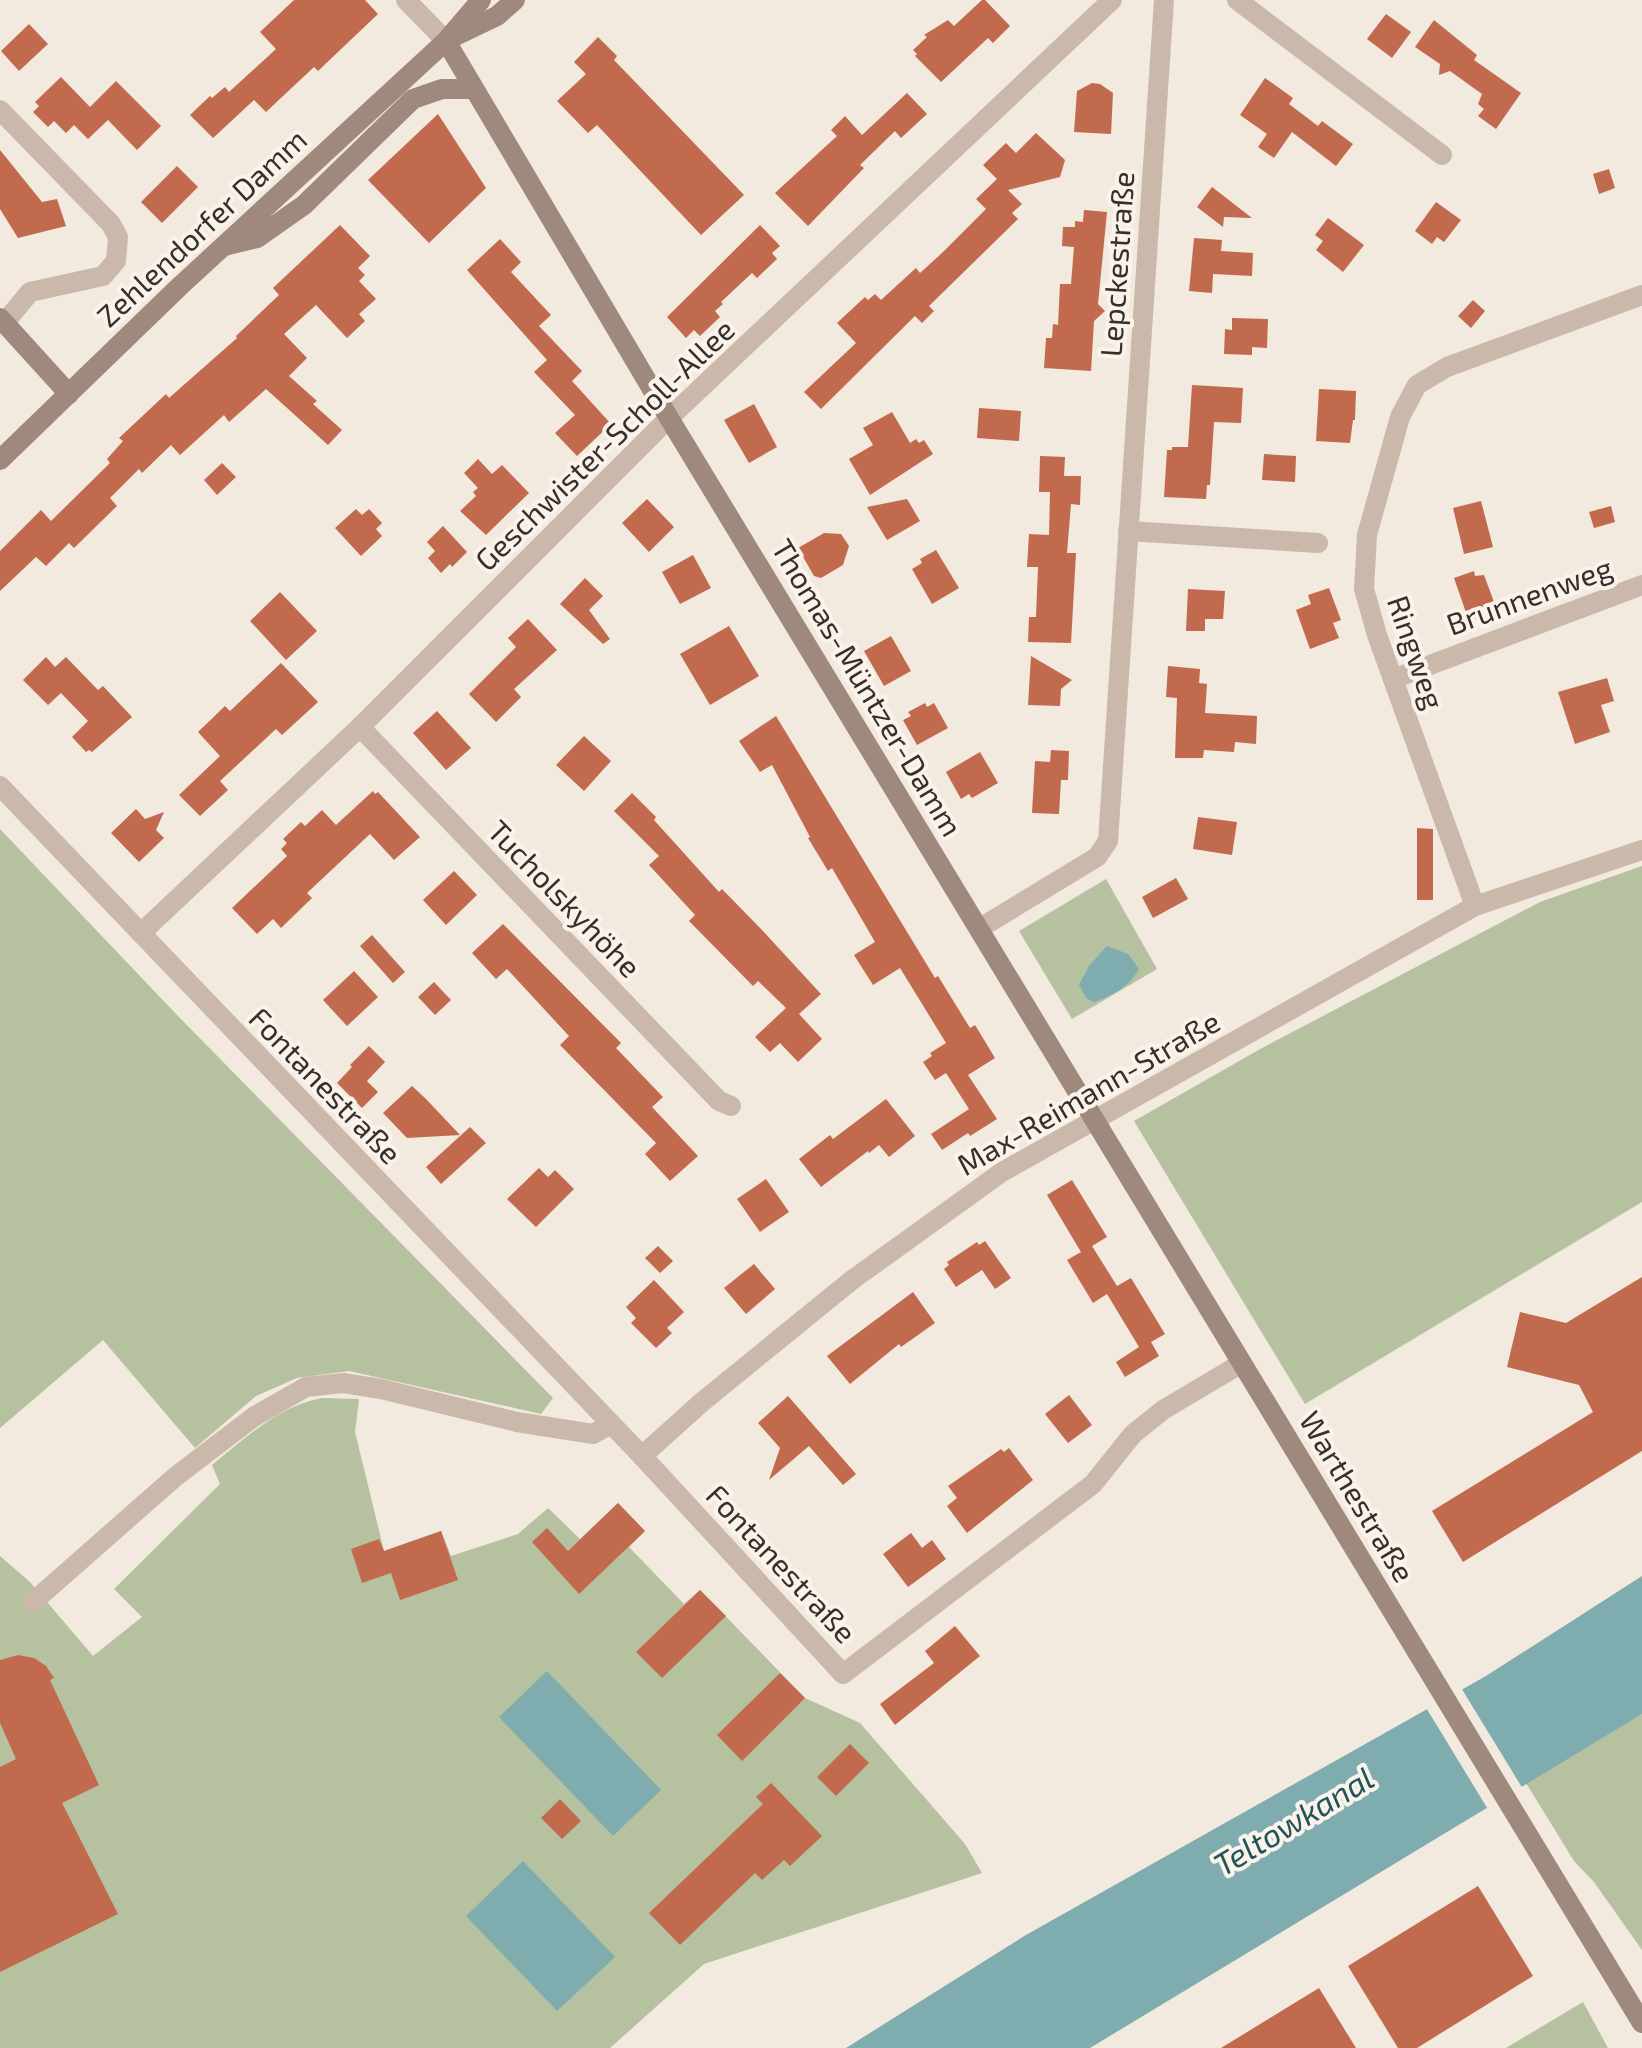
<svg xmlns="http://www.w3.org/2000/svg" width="1642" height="2048" font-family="'Exo 2',sans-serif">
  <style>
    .green { fill: #b5c19f }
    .water { fill: #7facae }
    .pier { fill: #f2e9df }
    .building { fill: #c16a4d }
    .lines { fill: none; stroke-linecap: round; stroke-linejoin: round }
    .street { stroke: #cab9ab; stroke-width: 20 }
    .secondary { stroke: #9e897c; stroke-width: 20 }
    .labels { text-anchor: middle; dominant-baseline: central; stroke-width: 8; stroke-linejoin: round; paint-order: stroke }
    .street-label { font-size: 30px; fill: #382e2a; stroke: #faf3eb }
    .water-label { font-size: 32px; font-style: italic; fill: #215458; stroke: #faf3eb }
  </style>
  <rect width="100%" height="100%" fill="#f2e9df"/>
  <!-- green -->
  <g class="green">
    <polygon points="0,829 176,1014 553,1398 541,1414 349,1371 297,1378 256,1396 195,1448 103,1340 0,1428"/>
    <polygon points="1642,866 1642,1202 1305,1404 1134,1121 1262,1048 1540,902"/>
    <polygon points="1106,879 1157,969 1072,1019 1019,931"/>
    <path d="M 322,1398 L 359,1399 L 355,1432 L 384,1551 L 441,1531 L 451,1556 L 518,1534 L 548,1508 L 580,1539 L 618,1503 L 645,1531 L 629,1547 L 684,1604 L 700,1590 L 805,1698 L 860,1723 L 965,1844 L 982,1873 L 704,1964 L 610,2048 L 0,2048 L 0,1556 L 30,1582 L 93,1656 L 142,1617 L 114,1589 L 220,1484 L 212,1465 C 246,1438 278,1406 322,1398 Z"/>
    <polygon points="1642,1714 1642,1950 1594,1882 1574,1861 1526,1783"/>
    <polygon points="1583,2002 1608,2048 1506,2048"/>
  </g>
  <!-- water -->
  <g class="water">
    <path d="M 1107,946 L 1128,954 L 1139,969 C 1129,987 1113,995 1094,1002 L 1086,998 L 1079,985 L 1089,966 Z"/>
    <polygon points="1642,1576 1642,1714 1090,2048 846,2048 1026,1935 1486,1676"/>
    <polygon points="547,1671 661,1790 613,1836 499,1717"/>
    <polygon points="523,1861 615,1957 557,2011 466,1916"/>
  </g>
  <!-- pier -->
  <polygon class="pier" points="1460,1686 1523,1789 1489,1811 1425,1706"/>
  <!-- building -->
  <g class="building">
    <polygon points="294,0 365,0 378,14 318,71 314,67 266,112 254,100 213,138 190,115 210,96 212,98 225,87 229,92 276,49 260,32"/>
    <polygon points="982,0 985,0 1010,26 993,43 988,38 941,82 915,56 917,54 913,50 927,37 924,35 948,20 954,26"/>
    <polygon points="1386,14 1411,32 1392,58 1367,39"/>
    <polygon points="1434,20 1477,55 1474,60 1521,93 1496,129 1478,116 1484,109 1478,104 1482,94 1450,71 1439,75 1440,64 1415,47"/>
    <polygon points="29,24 48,44 19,71 1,51"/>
    <polygon points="598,37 617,56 614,60 744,195 701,235 597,125 588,133 557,101 586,74 574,62"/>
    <polygon points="61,77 90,107 116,81 161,126 137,150 108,120 88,139 74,125 66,133 54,121 48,127 33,112 39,106 35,102"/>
    <polygon points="1265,78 1293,98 1289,104 1318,126 1322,121 1353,144 1336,166 1292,132 1274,158 1258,147 1267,134 1240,115"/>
    <polygon points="1092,83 1100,84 1113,93 1111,134 1074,132 1077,91"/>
    <polygon points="907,93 927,114 901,138 895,131 860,165 864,168 808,226 775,193 837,136 831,130 845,116 862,135"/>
    <polygon points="438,114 486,188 429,243 368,180"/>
    <polygon points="1036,133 1065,160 1060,177 1008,190 1022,204 1012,213 1018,219 929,306 934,311 922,323 915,316 821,409 804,392 856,343 837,323 865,297 868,300 875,294 881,300 916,268 920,273 942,253 986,209 976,199 997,179 983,165 1006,143 1016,153"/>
    <polygon points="0,150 42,202 57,199 66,226 18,238 0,209"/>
    <polygon points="177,166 198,187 162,223 141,202"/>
    <polygon points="1609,169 1615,188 1599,194 1593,174"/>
    <polygon points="1212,187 1252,218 1224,217 1223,227 1197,207"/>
    <polygon points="1436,202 1461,220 1444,242 1437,237 1432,244 1415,231"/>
    <polygon points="1084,210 1107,212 1098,304 1105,311 1094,321 1091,371 1044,368 1046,338 1052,338 1053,324 1058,325 1060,284 1071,284 1074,247 1062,246 1063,227 1075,227 1075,221 1083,222"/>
    <polygon points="1328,218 1364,245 1343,272 1316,250 1323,241 1315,235"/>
    <polygon points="340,225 370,256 358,268 365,275 359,281 376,299 359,314 365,321 347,338 316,305 284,334 307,358 289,376 317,401 313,404 342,430 328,445 266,389 229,422 224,415 180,455 171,445 142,473 139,469 110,498 117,506 74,548 69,543 46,566 36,557 0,591 0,551 41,510 51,521 110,463 107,459 123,441 119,438 166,394 169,398 237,338 236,336 279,295 273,288"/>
    <polygon points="760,225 780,246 772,253 777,259 757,278 752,273 721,302 723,304 715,311 720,317 700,336 694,330 686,338 667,317"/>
    <polygon points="1194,238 1222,240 1221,251 1253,253 1252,276 1213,274 1212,293 1189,291"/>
    <polygon points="500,239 521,262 511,272 551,315 539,326 582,371 572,381 611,424 577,456 555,433 575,415 534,372 547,360 467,270"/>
    <polygon points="1473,300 1485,311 1471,328 1458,316"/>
    <polygon points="1232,318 1268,319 1267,348 1252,347 1252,355 1224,354 1225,329 1232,330"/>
    <polygon points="1192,385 1243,388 1241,423 1214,422 1210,485 1207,485 1206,499 1164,497 1167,450 1172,450 1172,447 1188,447"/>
    <polygon points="1319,389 1356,391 1355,420 1353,420 1350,443 1316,441"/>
    <polygon points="754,404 777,447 749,463 724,420"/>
    <polygon points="979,408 1021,411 1019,441 977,438"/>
    <polygon points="892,412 910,443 916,439 919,443 924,440 933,454 870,495 849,459 873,445 863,428"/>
    <polygon points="1264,454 1296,456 1295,482 1262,480"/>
    <polygon points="1040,456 1065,457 1064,476 1081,476 1080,505 1071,504 1067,553 1076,553 1071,643 1028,642 1029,617 1036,617 1038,567 1027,567 1029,534 1049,535 1050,492 1039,492"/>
    <polygon points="478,459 492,474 502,465 529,493 486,535 460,511 476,496 473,492 478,488 464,473"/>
    <polygon points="222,463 236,477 217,495 204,480"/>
    <polygon points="647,499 674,527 649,552 622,523"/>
    <polygon points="907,499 920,521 887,540 867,507"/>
    <polygon points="1481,501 1493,547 1464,554 1453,508"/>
    <polygon points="1611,506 1615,522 1594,528 1589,512"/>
    <polygon points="356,509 362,515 369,509 382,523 376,529 382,536 361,556 335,528"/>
    <polygon points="443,526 467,552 452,567 450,564 441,573 428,558 435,551 427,542"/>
    <polygon points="824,533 841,534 849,546 843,565 821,578 814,576 798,548"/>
    <polygon points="936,550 959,588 932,604 912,569 922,563 920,559"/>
    <polygon points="693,555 711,588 680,604 662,572"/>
    <polygon points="1474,571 1475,576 1484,575 1497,610 1469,621 1454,578"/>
    <polygon points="585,578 603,596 589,610 610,639 603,644 560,604"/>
    <polygon points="1329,588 1341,620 1333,623 1339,638 1310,649 1296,610 1311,604 1308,595"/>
    <polygon points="1188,589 1225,591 1223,619 1205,619 1205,631 1186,631"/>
    <polygon points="280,592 317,631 286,660 250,621"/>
    <polygon points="528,619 557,650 514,689 521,697 496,722 469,694 516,647 508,638"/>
    <polygon points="729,626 759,676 710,705 680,654"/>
    <polygon points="891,636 911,671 884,686 864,651"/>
    <polygon points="1031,656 1072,680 1061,689 1060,706 1028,705"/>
    <polygon points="46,657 55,667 66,657 98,690 103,686 132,717 92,752 89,750 86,752 72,737 88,721 61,693 48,705 23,680"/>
    <polygon points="281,663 318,702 282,735 276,729 220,781 228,790 200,816 179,795 220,756 198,732 225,706 230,711"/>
    <polygon points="1168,666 1200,669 1199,683 1207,684 1205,713 1257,716 1256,744 1235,742 1234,752 1204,750 1203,758 1175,758 1177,698 1166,697"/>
    <polygon points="1607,678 1614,701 1601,705 1610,732 1575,744 1558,692"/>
    <polygon points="925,703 927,707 934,703 948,728 917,745 903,720 911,716 908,712"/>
    <polygon points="437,711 471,748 446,770 413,733"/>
    <polygon points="776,716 935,978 938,976 970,1028 975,1025 995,1058 968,1075 997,1119 970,1136 968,1133 942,1150 931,1134 969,1109 946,1073 935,1080 923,1062 932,1056 930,1053 946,1043 900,968 873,985 854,955 875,942 832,868 828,871 808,838 810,837 772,765 760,772 739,741"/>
    <polygon points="584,736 611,761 584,791 556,765"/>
    <polygon points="1051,750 1069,751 1068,780 1061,780 1059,814 1032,813 1035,761 1050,762"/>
    <polygon points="980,752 998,783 972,798 969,794 961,799 946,772"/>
    <polygon points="373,791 375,794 378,792 420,837 394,860 370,834 307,893 312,898 281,928 273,919 257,934 232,908 287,856 281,849 287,843 283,839 301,822 305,826 322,810 336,825"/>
    <polygon points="632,793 656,817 654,820 719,892 722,889 761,929 821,994 799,1014 822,1039 798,1062 780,1043 770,1052 755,1037 786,1008 758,981 753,986 689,921 695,915 649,865 659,856 614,811"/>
    <polygon points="136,809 145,819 164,812 156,830 164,838 139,862 111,833"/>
    <polygon points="1198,817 1237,822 1232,855 1193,849"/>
    <polygon points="1417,828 1433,829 1433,900 1417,900"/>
    <polygon points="454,871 477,895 446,925 423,900"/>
    <polygon points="1176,878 1188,899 1153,918 1142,897"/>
    <polygon points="503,924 621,1043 616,1048 663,1097 652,1107 698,1156 670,1181 645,1154 656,1143 560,1045 569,1036 507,969 496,979 472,953"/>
    <polygon points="372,935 405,972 393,983 360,946"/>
    <polygon points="354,971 378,997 347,1026 323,1000"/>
    <polygon points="434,982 451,1000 435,1015 418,997"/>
    <polygon points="369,1046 385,1062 367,1081 378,1092 362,1108 337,1083 352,1067 350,1065"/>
    <polygon points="412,1086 426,1099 460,1135 407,1138 383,1113"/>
    <polygon points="886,1099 915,1136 889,1157 879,1145 869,1153 868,1151 821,1187 799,1159 830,1135 833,1139"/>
    <polygon points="470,1127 486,1143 441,1184 426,1167"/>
    <polygon points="539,1168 548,1177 555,1170 574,1189 536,1227 507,1199"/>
    <polygon points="766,1179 789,1212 760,1232 737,1199"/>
    <polygon points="1072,1180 1107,1237 1087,1249 1092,1246 1117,1286 1131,1278 1165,1334 1151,1342 1159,1356 1125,1377 1116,1362 1139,1347 1107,1294 1093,1303 1067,1260 1081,1252 1047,1195"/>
    <polygon points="985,1241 1011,1278 995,1289 982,1270 956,1287 944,1269 949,1265 947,1262 977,1242 979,1245"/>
    <polygon points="658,1246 673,1261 660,1273 645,1258"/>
    <polygon points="754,1264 775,1289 746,1314 724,1288"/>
    <polygon points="1642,1277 1642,1451 1463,1562 1432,1511 1593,1412 1579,1385 1507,1367 1520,1312 1566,1323"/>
    <polygon points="654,1280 684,1312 667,1328 672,1333 656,1348 631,1323 636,1318 626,1307"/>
    <polygon points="913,1292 935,1323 901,1347 899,1344 850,1384 827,1356"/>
    <polygon points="1069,1395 1092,1425 1068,1443 1045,1414"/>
    <polygon points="788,1396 856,1474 843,1485 809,1446 769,1480 780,1448 758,1423"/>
    <polygon points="1009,1448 1033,1480 967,1533 947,1506 957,1498 948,1486 1001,1449 1004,1452"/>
    <polygon points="618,1503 645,1531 579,1594 532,1542 547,1528 568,1551"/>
    <polygon points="441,1531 458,1580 400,1600 391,1573 362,1583 351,1549 379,1539 384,1551"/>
    <polygon points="911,1533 922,1548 932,1540 946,1559 908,1587 883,1554"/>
    <polygon points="700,1590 726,1616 662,1678 636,1652"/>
    <polygon points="955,1626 980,1656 895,1725 880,1704 934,1663 925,1651"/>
    <polygon points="18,1655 34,1658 46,1666 54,1678 50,1680 99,1785 62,1803 118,1914 0,1972 0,1767 16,1759 0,1723 0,1660"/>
    <polygon points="780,1673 805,1698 742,1761 717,1735"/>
    <polygon points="850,1744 869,1763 836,1796 817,1777"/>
    <polygon points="771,1783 822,1836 790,1866 784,1860 762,1880 755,1873 680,1945 649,1913 763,1804 756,1797"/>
    <polygon points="560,1799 581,1821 562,1839 541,1818"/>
    <polygon points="1478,1886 1533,1976 1417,2048 1398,2048 1348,1966"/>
    <polygon points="1319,1988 1356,2048 1221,2048"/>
  </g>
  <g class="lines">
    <!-- street -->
    <g class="street">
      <polyline points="406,0 446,41"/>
      <polyline points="1237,0 1442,155"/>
      <polyline points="0,110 111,224 118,237 116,261 103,276 30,292 6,321"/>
      <polyline points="1128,531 1318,543"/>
      <polyline points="1393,679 1642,585"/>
      <polyline points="360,727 696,1077 719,1101 731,1106"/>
      <polyline points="0,786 642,1456 843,1674 1093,1484 1133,1434 1163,1410 1242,1363"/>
      <polyline points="1475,906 1377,635 1364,589 1367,535 1400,417 1417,385 1447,367 1642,295"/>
      <polyline points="980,928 1097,857 1108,841 1164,0"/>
      <polyline points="141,933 360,727 669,418 1112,0"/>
      <polyline points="642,1456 702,1402 852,1280 1002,1172 1475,906 1642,850"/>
      <polyline points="33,1602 175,1477 255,1416 306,1387 343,1383 381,1389 517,1422 593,1434 609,1425"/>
    </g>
    <!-- secondary -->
    <g class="secondary">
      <polyline points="449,39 497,16 515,0"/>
      <polyline points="446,41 669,418 1642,2023"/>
      <polyline points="224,246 257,238 304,205 413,99 442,89 472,89"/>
      <polyline points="0,318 69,394"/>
      <polyline points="0,460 179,287 446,41 481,0"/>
    </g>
  </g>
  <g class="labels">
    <!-- street labels -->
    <g class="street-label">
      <text transform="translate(201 227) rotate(-43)">Zehlendorfer Damm</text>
      <text transform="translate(1116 264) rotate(-86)">Lepckestraße</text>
      <text transform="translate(604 444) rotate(-44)">Geschwister-Scholl-Allee</text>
      <text transform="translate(1529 595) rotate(-20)">Brunnenweg</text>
      <text transform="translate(1417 652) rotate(71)">Ringweg</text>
      <text transform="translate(868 687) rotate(59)">Thomas-Müntzer-Damm</text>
      <text transform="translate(565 898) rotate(46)">Tucholskyhöhe</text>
      <text transform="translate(326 1085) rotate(46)">Fontanestraße</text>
      <text transform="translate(1088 1092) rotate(-30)">Max-Reimann-Straße</text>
      <text transform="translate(1358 1496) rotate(59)">Warthestraße</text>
      <text transform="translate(782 1563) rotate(47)">Fontanestraße</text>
    </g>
    <!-- water labels -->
    <g class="water-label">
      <text transform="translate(1293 1820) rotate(-31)">Teltowkanal</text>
    </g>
  </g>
</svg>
